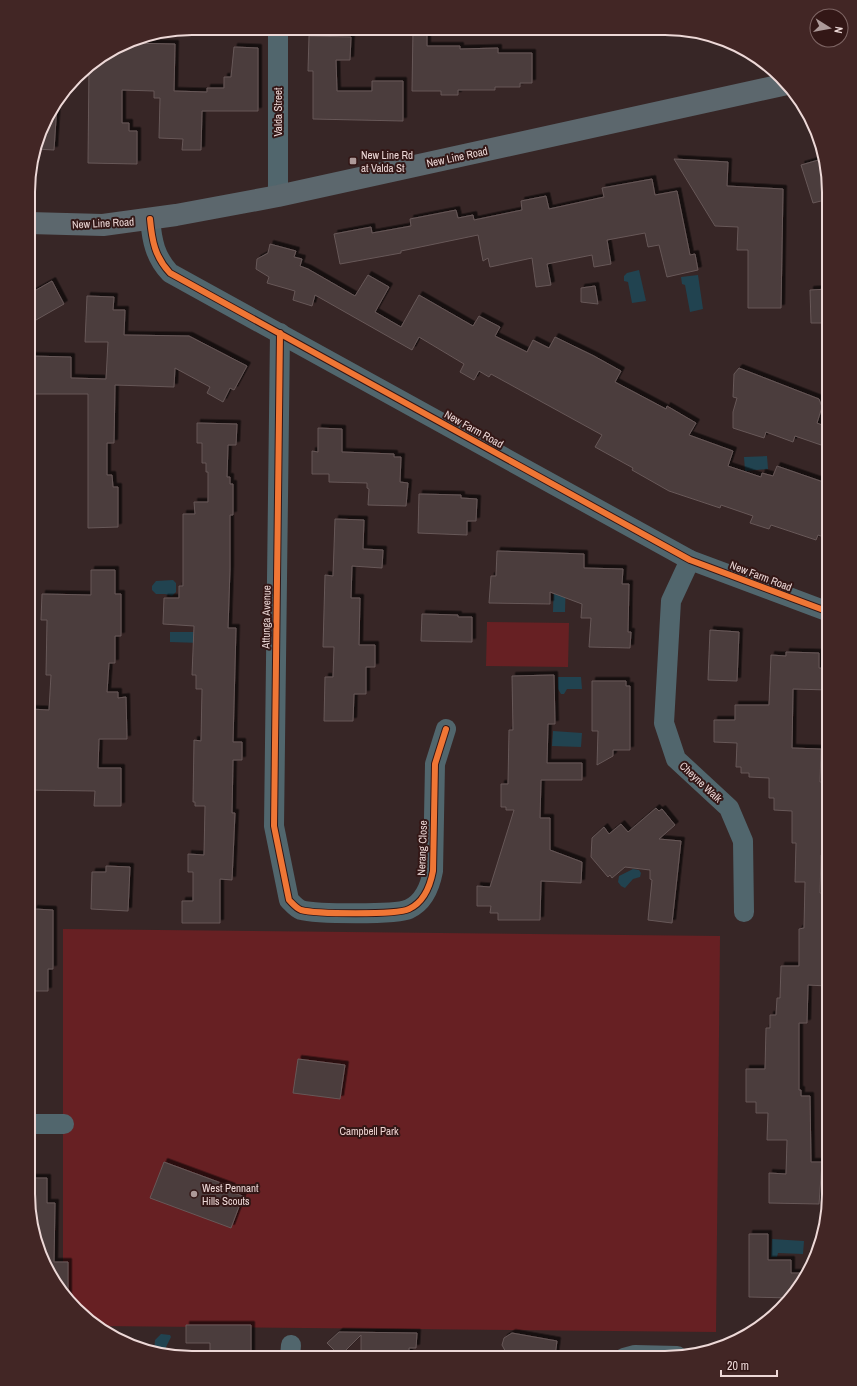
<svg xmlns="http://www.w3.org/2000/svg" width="857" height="1386" font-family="'Archivo Narrow',sans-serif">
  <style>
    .green { fill: #672023 }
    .water { fill: #214350 }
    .building { fill: #4b3c3c; stroke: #675858; filter: url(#shadow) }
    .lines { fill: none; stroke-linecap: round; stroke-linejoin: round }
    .minor { stroke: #51666d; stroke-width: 20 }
    .major { stroke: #5c676d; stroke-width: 22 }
    .cycleway-casing { stroke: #331716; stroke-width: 8 }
    .cycleway { stroke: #f07635; stroke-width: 6 }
    .poi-dot { fill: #ad9a99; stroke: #331716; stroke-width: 1.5 }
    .labels { text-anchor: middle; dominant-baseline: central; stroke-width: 4; stroke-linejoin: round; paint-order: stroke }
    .street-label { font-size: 11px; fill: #edd8d7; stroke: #331716 }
    .poi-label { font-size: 11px; fill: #edd8d7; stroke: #331716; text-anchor: start }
    .park-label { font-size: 11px; fill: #edd2d0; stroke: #331716 }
    .rim { fill: none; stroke: #edd8d7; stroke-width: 2 }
  </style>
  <defs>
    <filter id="shadow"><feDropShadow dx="3.5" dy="-3.5" stdDeviation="0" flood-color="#0009"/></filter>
  </defs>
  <rect width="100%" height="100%" fill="#372626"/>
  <!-- green -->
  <g class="green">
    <polygon points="487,622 569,623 568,667 486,666"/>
    <polygon points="63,929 720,936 716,1332 96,1326 92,1324 63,1294"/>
  </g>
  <!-- water -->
  <g class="water">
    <polygon points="639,270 646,301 632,303 628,282 624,281 624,276 627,273"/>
    <polygon points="698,275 703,309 690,312 685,285 682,284 681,277"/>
    <polygon points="767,456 768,469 745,471 744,457"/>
    <polygon points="554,577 566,577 565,612 553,612"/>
    <polygon points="173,580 176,583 176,592 172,596 165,594 156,594 152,590 152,586 156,581"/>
    <polygon points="170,632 201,632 201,643 170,642"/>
    <polygon points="558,677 581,677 582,689 567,689 564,694 561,694 558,689"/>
    <polygon points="553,731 582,733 581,747 552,746"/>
    <polygon points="633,869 639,870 641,873 640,877 633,879 625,888 621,886 618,882 619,876"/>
    <polygon points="772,1239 804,1241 803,1254 778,1253 777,1257 771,1257"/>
    <polygon points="161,1334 170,1335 171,1337 166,1347 166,1355 154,1352 155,1340"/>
  </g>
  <!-- building -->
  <g class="building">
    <polygon points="413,29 427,29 427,46 460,46 460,49 498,48 498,53 532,53 532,83 520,83 520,87 495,87 495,90 458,90 458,95 441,95 441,91 412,91"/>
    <polygon points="309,36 351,37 350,60 336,60 337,91 372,91 372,81 403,81 403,121 313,119 313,71 308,71"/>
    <polygon points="126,43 175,44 174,91 207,92 207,88 224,88 224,77 231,77 234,47 258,48 258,111 202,111 201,150 182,150 183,139 159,138 160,98 154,98 154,91 122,90 122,123 129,123 129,131 137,131 137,164 88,163 89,65"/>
    <polygon points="57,104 54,150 36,149 45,119"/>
    <polygon points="674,159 728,162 727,186 783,189 781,308 748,308 748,250 737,250 738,227 715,226"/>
    <polygon points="822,159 829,199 813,203 801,165"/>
    <polygon points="652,179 655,195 677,191 690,255 695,254 698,270 667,277 659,245 648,247 645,233 607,240 611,264 594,267 592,255 547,264 551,285 536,287 532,258 490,267 488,258 483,261 478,235 401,251 401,253 340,264 334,234 371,227 372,233 411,226 410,219 456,210 458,218 473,215 474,220 522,210 521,201 546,196 549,209 604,197 602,188"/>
    <polygon points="270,244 296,251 294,257 302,259 300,266 308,269 355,296 368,275 389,287 375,312 401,327 419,295 473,326 479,316 500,327 495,336 527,352 533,340 549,348 555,337 594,356 621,371 615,382 666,409 667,406 696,423 689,435 733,451 728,466 761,477 762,473 773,476 777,466 829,484 829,539 818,535 816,540 771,525 769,529 750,523 753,516 721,505 720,508 669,491 632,470 633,468 595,447 602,435 491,374 489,377 479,371 474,380 460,372 464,364 419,337 412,350 315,295 312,306 293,300 295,291 267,283 269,277 256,269 257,259 268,253"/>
    <polygon points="52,281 64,304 29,324 29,294"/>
    <polygon points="595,286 598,304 581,302 581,288"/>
    <polygon points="829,289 829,323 811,323 810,290"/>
    <polygon points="87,296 114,297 113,310 125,310 124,335 189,336 247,366 234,390 230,388 223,402 207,393 210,387 175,368 174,387 115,385 114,443 107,443 107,475 112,475 113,487 118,487 118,527 88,528 88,394 29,394 29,356 71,357 71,378 106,379 108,342 85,342"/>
    <polygon points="739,368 819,399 822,407 817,423 827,427 821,445 795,436 793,442 766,432 764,438 733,428 733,412 737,398 733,397 734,374"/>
    <polygon points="197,423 237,424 236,445 228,445 227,477 230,477 230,484 233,484 233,515 230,515 230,569 228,628 236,628 233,742 242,742 242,760 233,760 232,813 235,813 232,880 220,879 220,923 182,923 182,901 193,901 193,872 188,872 188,854 204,855 205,806 195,806 195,802 193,802 194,740 201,741 202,689 196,689 196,675 192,675 194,626 163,624 164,598 179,598 179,586 183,586 183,514 195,514 194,502 208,502 208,472 206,472 206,463 202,463 202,443 197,443"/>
    <polygon points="318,428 342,429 342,452 394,454 394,457 401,457 400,482 408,483 406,506 368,505 369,489 367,488 367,483 329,482 329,474 312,474 312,451 318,452"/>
    <polygon points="419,494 461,495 461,498 477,499 476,521 467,521 467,535 418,533"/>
    <polygon points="335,519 364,520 363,549 383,550 382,568 352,566 351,598 360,598 359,645 375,645 375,667 366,667 366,694 354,694 353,721 324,721 325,677 333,677 334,647 323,647 325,575 333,576"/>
    <polygon points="497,551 584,554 584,568 623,569 622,584 629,584 628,632 631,632 630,648 589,647 591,618 581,618 582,604 550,592 550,604 489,603 491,576 496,576"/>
    <polygon points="91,570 115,570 115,594 121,594 121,636 115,636 115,663 109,663 107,692 118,692 118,698 126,697 127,739 99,739 98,768 121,768 121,806 94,806 95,791 29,790 29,709 49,710 51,675 46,675 47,620 41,620 42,594 91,595"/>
    <polygon points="422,614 458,615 458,617 472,617 472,642 421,641"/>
    <polygon points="710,630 739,632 737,681 708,680"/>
    <polygon points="786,652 819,653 819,668 829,669 829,690 793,689 792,748 821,749 820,782 827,782 827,785 829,785 827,809 822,809 822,840 829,840 829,855 821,855 820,893 829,894 827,986 808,985 807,1023 799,1023 799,1090 801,1090 801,1096 810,1096 811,1162 822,1162 819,1204 769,1203 769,1173 786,1174 787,1140 767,1140 768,1113 756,1113 756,1102 746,1102 746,1069 765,1069 766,1028 770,1028 770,1015 776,1015 777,998 780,998 781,966 799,966 799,929 804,928 805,882 795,882 796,843 792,843 792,811 774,810 774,798 769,798 769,778 749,777 749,773 741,773 741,767 736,767 737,743 714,742 714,720 735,720 735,705 769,705 771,655 786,656"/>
    <polygon points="554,675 555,724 548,724 547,763 582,763 582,780 541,780 540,818 550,818 550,850 582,862 581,883 541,881 540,920 498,920 498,913 490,913 491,906 477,906 477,886 490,887 514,810 506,810 506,807 501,807 501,784 508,784 509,730 513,730 512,676"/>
    <polygon points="592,681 626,681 626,686 630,686 630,750 613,750 613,756 597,765 598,731 592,731"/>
    <polygon points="656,808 659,811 662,809 675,825 659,839 681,841 672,923 648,920 652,880 650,879 650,870 625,867 612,878 610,875 608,877 591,857 592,838 604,827 609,834 621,824 628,832"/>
    <polygon points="106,866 130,867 128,911 91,909 92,872 106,872"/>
    <polygon points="34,909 53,910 53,969 48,969 48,991 28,991 28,941 32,941"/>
    <polygon points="298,1059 345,1065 340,1099 293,1093"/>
    <polygon points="164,1162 232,1187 230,1192 243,1196 231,1228 150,1198"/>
    <polygon points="28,1178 47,1178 47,1203 55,1203 54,1262 68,1262 68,1300 62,1294 40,1256 28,1194"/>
    <polygon points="749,1234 768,1234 768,1260 791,1260 791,1273 806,1273 795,1294 791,1298 749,1297"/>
    <polygon points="186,1325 251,1325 251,1357 210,1357 210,1343 186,1343"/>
    <polygon points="339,1332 417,1333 416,1348 409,1348 409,1357 361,1357 361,1335 340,1356 327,1343"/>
    <polygon points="512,1333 557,1341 555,1356 551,1355 551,1358 509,1358 502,1345 504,1338"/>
  </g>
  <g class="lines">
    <!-- minor -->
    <g class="minor">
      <polyline points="278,196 278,28"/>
      <path d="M 150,219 C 152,241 155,257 170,273 L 690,560 L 829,612"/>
      <path d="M 280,333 L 274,826 L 289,900 C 293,904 296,908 301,910 C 315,914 397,915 409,909 C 424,902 430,887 433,871 L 435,764 L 446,729"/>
      <polyline points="690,560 671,601 664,723 676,759 729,808 743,841 744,912"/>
      <polyline points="28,1124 64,1124"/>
      <polyline points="290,1357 291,1345"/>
      <polyline points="624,1358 635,1355 677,1356"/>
    </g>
    <!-- major -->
    <polyline class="major" points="29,223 103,225 176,215 278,196 787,84"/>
    <!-- cycleway casing -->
    <g class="cycleway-casing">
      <g id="cycleway">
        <path d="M 150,219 C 152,241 155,257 170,273 L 690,560 L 829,612"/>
        <path d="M 280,333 L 274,826 L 289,900 C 293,904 296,908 301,910 C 315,914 397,915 409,909 C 424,902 430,887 433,871 L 435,764 L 446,729"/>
      </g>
    </g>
    <!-- cycleway -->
    <use href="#cycleway" class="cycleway"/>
  </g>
  <!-- markers -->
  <g class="poi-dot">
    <rect x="349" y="157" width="8" height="8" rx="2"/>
    <circle cx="194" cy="1194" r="4"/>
  </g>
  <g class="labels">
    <!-- street labels -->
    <g class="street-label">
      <text transform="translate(278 112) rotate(-90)">Valda Street</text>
      <text transform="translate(457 157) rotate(-12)">New Line Road</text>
      <text transform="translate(103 223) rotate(-3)">New Line Road</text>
      <text transform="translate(474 429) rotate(29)">New Farm Road</text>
      <text transform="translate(761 576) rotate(21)">New Farm Road</text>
      <text transform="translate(266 617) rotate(-89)">Attunga Avenue</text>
      <text transform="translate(701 782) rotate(43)">Cheyne Walk</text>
      <text transform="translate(422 848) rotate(-88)">Nerang Close</text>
    </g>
    <!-- poi labels -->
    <g class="poi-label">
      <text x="361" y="155">New Line Rd<tspan x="361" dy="13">at Valda St</tspan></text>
      <text x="202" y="1188">West Pennant<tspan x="202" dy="13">Hills Scouts</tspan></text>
    </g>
    <!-- park labels -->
    <g class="park-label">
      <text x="369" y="1131">Campbell Park</text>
    </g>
  </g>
  <!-- crop -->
  <path d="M0 0H857V1386H0ZM192 35H665A157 157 0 0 1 822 192V1194A157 157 0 0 1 665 1351H192A157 157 0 0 1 35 1194V192A157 157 0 0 1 192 35Z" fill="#422625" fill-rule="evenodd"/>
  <path class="rim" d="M192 35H665A157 157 0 0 1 822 192V1194A157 157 0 0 1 665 1351H192A157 157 0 0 1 35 1194V192A157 157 0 0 1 192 35Z"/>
  <!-- north arrow -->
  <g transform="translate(829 28) rotate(101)"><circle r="19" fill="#331716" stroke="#7d6463"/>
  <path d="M0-3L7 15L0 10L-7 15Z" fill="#ad9a99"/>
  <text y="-6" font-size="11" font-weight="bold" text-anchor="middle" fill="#edd8d7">N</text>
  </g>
  <!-- scale -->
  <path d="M721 1370v6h56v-6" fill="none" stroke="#edd8d7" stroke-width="2"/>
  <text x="727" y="1370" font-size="12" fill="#edd8d7" stroke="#331716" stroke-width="3" paint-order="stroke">20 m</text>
</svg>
